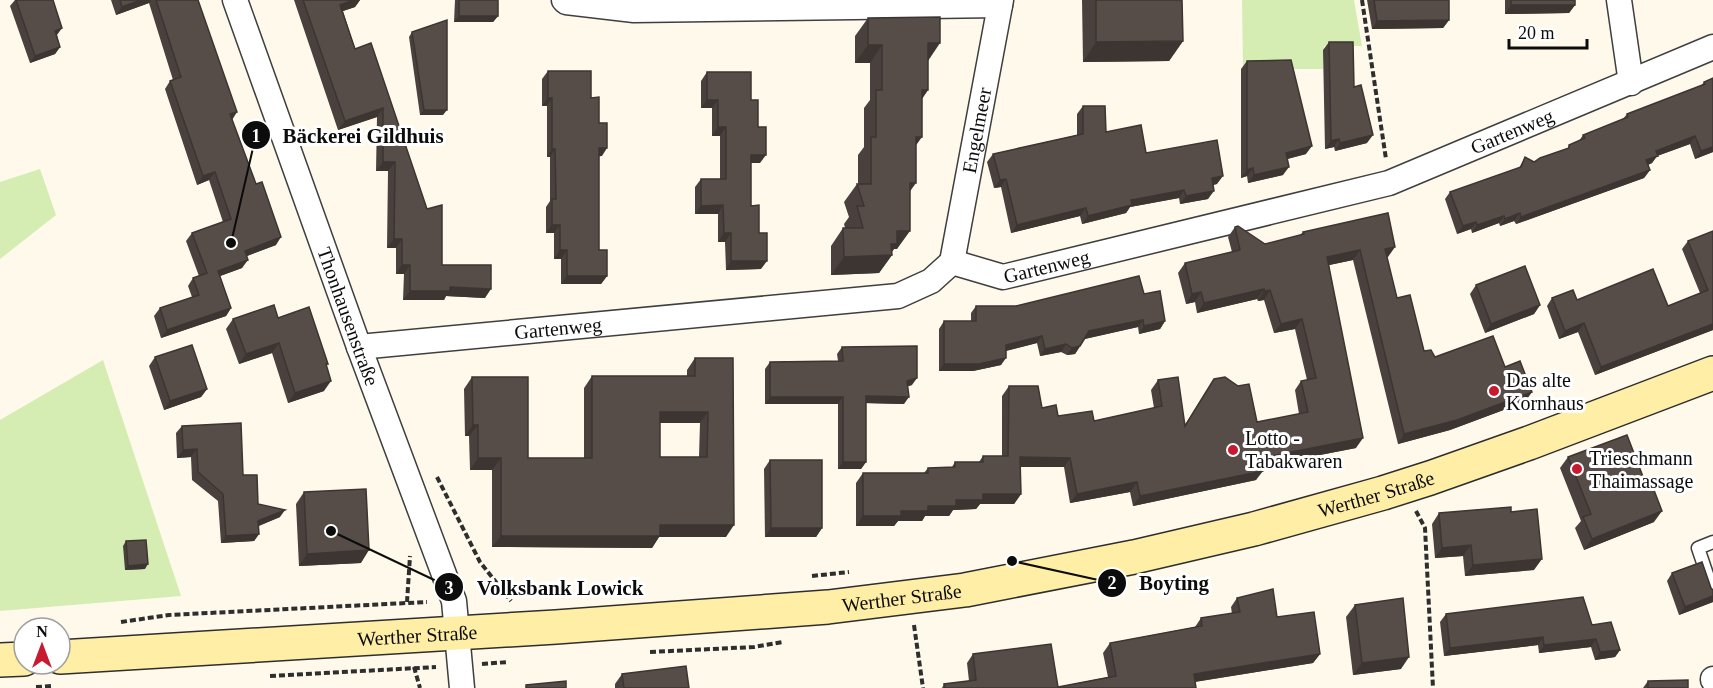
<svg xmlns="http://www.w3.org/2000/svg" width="1713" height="688" font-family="Georgia,serif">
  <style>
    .green { fill: #d5edb2 }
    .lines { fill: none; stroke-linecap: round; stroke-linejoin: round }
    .service-casing { stroke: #3f3f3f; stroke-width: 15 }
    .minor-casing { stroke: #3f3f3f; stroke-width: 27 }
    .secondary-casing { stroke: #2e2e2e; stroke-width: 36 }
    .path { stroke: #2e2e2e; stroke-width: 4; stroke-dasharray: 6 3; stroke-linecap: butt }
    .service { stroke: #fff; stroke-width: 12 }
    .minor { stroke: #fff; stroke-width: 24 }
    .secondary { stroke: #ffeea6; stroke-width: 33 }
    .wall { fill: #4a413e; fill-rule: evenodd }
    .shaded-wall { fill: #3c3532 }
    .building { fill: #564c48; stroke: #3c3532; stroke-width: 1.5; fill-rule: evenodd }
    .poi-dot { fill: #c71930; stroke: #fff; stroke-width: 2 }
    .labels { text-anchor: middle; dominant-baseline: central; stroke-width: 6; stroke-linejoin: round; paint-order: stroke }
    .street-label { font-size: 20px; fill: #0c0c0c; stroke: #fff }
    .poi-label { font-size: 20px; fill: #0c0c0c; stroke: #fff; text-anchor: start }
    .leader { fill: none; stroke: #0c0c0c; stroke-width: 2 }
    .callout-dot { fill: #0c0c0c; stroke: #fff; stroke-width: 2 }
    .mark-label { font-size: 18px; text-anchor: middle; font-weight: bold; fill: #fff }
    .callout-label { font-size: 21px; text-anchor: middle; font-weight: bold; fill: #0c0c0c; stroke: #fff; stroke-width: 6; stroke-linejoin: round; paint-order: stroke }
  </style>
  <rect width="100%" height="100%" fill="#fff9eb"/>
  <!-- green -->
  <g class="green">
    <polygon points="1242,0 1354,0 1362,46 1324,46 1323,69 1243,69"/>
    <polygon points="40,169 56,215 0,259 0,182"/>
    <polygon points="103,360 181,596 0,611 0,420"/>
  </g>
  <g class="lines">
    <!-- service casing -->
    <g class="service-casing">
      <polyline id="service" points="1713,542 1698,548 1713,592"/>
    </g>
    <!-- minor casing -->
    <g class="minor-casing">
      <g id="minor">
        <path id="s1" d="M 235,0 L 359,347 L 454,601 L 462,688"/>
        <polyline points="564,0 566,2 634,10 1000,5"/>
        <polyline points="1619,0 1631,83"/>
        <path id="s2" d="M 952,262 L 1003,277 L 1389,183 L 1713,47"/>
        <path id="s3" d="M 952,262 L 1001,0"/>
        <path id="s4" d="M 359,347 L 898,296 L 931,281 L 952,262"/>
        <polyline points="1713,679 1713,680"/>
      </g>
    </g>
    <!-- secondary casing -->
    <g class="secondary-casing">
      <g id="secondary">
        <path id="s5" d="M 60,657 L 556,627 L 828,607 L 965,590 L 1134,557 L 1254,529 L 1383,493 L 1430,478 L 1529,443 L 1713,373"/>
        <polyline points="0,660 24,659"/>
      </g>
    </g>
    <!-- path -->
    <g class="path">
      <polyline points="1362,0 1386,159"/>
      <polyline points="437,477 480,562 511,601"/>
      <polyline points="1416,511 1425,528 1433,688"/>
      <polyline points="812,576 849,572"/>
      <polyline points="407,602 410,556"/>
      <polyline points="121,622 169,615 427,602"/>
      <polyline points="914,625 923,688"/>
      <polyline points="650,652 754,647 783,642"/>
      <polyline points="482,664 508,662"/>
      <polyline points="414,667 420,688"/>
      <polyline points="270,676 436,667"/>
      <polyline points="36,687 52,686"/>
    </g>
    <!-- service -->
    <use href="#service" class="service"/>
    <!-- minor -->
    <use href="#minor" class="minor"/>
    <!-- secondary -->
    <use href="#secondary" class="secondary"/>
  </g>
  <!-- wall -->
  <g class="wall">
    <polygon points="15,0 53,0 57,35 60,47 55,54 30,63 10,6"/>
    <polygon points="111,0 198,0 232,119 276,245 247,256 242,268 220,276 231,308 226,316 161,338 154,316 160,308 192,297 188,286 193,278 199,276 186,241 192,233 223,222 209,180 197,185 165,89 170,81 173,80 149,3 116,15"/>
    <polygon points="294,0 360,0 355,7 343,11 355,49 371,43 442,265 485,298 446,296 444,300 403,300 404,274 396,274 396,248 387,248 388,171 376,171 377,117 338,130"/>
    <polygon points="455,0 498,0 498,16 493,22 454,22"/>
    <polygon points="1082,0 1182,0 1183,41 1169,61 1083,62"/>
    <polygon points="1367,0 1449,0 1449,20 1443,28 1372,29"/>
    <polygon points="1505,0 1575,0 1575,5 1569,13 1505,14"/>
    <polygon points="868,18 928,61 928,90 922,99 910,192 897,249 894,249 892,252 892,255 879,273 831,275 831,246 843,228 845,228 844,224 849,217 844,202 857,184 858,184 858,155 864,147 864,108 870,100 870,63 855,63 855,36"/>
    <polygon points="412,32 443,115 420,115 409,37"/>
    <polygon points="1329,42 1354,87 1367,143 1335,151 1334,147 1325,149 1323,50"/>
    <polygon points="1247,61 1306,154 1287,159 1283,175 1248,183 1247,176 1241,178 1241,69"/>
    <polygon points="548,71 591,98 599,123 602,156 599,156 599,250 607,276 601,284 561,284 561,259 554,259 554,233 546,233 546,207 550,201 550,157 547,157 547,106 542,106 542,79"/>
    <polygon points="707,72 751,100 758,127 760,163 751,163 751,206 759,233 761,269 726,270 725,242 718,242 718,214 695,214 695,187 701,179 720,179 720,136 712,136 712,108 701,108 701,81"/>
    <polygon points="1713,78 1713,152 1695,159 1690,144 1657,156 1652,163 1648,165 1650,170 1644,178 1516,224 1514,221 1500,226 1499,223 1472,233 1471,229 1457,234 1445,199 1450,192 1519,168 1525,157 1534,162 1568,148 1569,145 1579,141 1583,135 1623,119 1627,114 1701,86 1704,82"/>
    <polygon points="1083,106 1106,132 1146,153 1217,184 1213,185 1208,199 1180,204 1179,198 1130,207 1126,213 1082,224 1080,216 1011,233 1001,187 994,188 987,162 993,154 1077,135 1077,114"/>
    <polygon points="1235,227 1265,244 1300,235 1303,232 1388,257 1387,257 1397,298 1424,351 1435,357 1505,367 1525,402 1450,430 1398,444 1353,260 1329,265 1356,448 1262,466 1256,480 1133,506 1130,492 1070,503 1064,467 1020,467 1021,494 1014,504 980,504 976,509 953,510 949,516 925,516 922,521 898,521 894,526 856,526 856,483 863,473 924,473 928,468 952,467 955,462 979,462 983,456 1002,456 1002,396 1009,386 1042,408 1058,416 1094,421 1154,408 1151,390 1158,380 1185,425 1214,379 1257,422 1299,414 1295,390 1301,381 1307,380 1295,329 1274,333 1264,300 1258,301 1257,299 1197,313 1195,302 1186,304 1178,273 1185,263 1232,252 1228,237"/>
    <polygon points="1713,231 1713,330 1595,375 1578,332 1559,339 1547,306 1552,298 1668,306 1700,293 1682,249 1688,241"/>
    <polygon points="1476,285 1540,305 1534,314 1485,333 1470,294"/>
    <polygon points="1144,294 1165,321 1160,329 1139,334 1138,327 1085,339 1075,354 1067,355 1061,352 1040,356 1037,343 1006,351 1001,365 973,371 939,371 939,329 944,321 971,321 971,313 976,306 1016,306"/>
    <polygon points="278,318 328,364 326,366 324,391 288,403 272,353 239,364 226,329 233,319"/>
    <polygon points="842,347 912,385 908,386 904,404 866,403 866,462 861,469 838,469 838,404 765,404 765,369 770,362 838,361 837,354"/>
    <polygon points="155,357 207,389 201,397 164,410 149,366"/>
    <path d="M 695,358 L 733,358 L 726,537 L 659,537 L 652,548 L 492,547 L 492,470 L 470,470 L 469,436 L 465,436 L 464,389 L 472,377 L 528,458 L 584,458 L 584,388 L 592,376 L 687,376 L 687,370 ZM 660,423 L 700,423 L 699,457 L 660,457 Z"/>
    <polygon points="182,426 243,475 258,504 280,517 259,526 259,534 254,541 221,543 218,501 192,480 191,457 177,458 176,433"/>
    <polygon points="1568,457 1654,522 1584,550 1575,528 1581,521 1560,468"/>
    <polygon points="770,460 822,528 816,537 765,537 764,469"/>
    <polygon points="304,492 361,563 299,566 296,504"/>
    <polygon points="1511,512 1534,570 1465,576 1463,556 1435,558 1432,524 1439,513"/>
    <polygon points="126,541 145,569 125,570 123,546"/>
    <polygon points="1672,573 1713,596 1713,602 1679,615 1667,581"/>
    <polygon points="1237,598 1277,617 1320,654 1313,663 1195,682 1196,688 942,688 944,684 969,681 967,663 973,654 1058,687 1108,677 1103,653 1110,643 1195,627 1201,618 1232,614 1231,607"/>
    <polygon points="1355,605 1401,669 1353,675 1346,617"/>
    <polygon points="1446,614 1592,625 1620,650 1615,657 1595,660 1591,647 1539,653 1538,645 1444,656 1440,622"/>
    <polygon points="622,674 689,688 615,688 615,684"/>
    <polygon points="1648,681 1688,688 1643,688"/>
  </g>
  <!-- shaded-wall -->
  <g class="shaded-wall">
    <polygon points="141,0 151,0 149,3 116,15 122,7"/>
    <polygon points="354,0 360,0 355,7 334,14 340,5"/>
    <polygon points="1511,5 1575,5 1569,13 1505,14"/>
    <polygon points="459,16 498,16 493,22 454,22"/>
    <polygon points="1449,20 1443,28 1372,29 1377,21"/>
    <polygon points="62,28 57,35 50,38 55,31"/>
    <polygon points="1183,41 1169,61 1083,62 1096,42"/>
    <polygon points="928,43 940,43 928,61"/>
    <polygon points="868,45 882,45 870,63 855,63"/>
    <polygon points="60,47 55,54 30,63 35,56"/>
    <polygon points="922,90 928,90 915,108"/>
    <polygon points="548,98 552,98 547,106 542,106"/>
    <polygon points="707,100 718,100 712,108 701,108"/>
    <polygon points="383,108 377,117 338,130 345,121"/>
    <polygon points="424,110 447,110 443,115 420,115"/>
    <polygon points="237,112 232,120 230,114"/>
    <polygon points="718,127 726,127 720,136 712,136"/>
    <polygon points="1373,135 1367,143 1335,151 1340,143"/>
    <polygon points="1695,136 1690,144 1657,156 1652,163 1640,168 1646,160 1656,151"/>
    <polygon points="916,137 922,137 909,155"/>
    <polygon points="1339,139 1334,147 1325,149 1331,141"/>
    <polygon points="1312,146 1306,154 1280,161 1286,153"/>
    <polygon points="1713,147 1713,152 1695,159 1701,151"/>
    <polygon points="599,148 607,148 602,156 593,157"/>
    <polygon points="552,149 555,149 550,157 547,157"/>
    <polygon points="751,155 766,155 760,163 745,163"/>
    <polygon points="383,162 395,162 388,171 376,171"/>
    <polygon points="1289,167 1283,175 1248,183 1254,175"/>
    <polygon points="1253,168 1247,176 1241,178 1247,170"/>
    <polygon points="1650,170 1644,178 1516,224 1521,217"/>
    <polygon points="215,172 209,180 197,185 203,176"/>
    <polygon points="1223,176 1217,184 1206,186 1212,178"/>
    <polygon points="1006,179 1001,187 994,188 1000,180"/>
    <polygon points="910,183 916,183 903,201"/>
    <polygon points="1184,190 1179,198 1130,207 1126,213 1082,224 1088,216 1131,200"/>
    <polygon points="1214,191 1208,199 1180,204 1186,196"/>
    <polygon points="723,205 718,214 695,214 701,206"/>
    <polygon points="1086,208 1080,216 1011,233 1017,225"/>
    <polygon points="1520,213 1514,221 1500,226 1505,219"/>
    <polygon points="1504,216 1499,223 1472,233 1477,225"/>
    <polygon points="1476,222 1471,229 1457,234 1463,226"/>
    <polygon points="552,225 560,225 554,233 546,233"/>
    <polygon points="897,231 910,231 897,249 894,249 889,255 892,255 879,273 831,275 844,257"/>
    <polygon points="724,233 731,233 725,242 718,242"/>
    <polygon points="281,237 276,245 239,259 245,251"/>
    <polygon points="394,239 402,239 396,248 387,248"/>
    <polygon points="1395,247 1388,257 1378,259 1385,249"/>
    <polygon points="560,250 567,250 561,259 554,259"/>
    <polygon points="1360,250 1353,260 1320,267 1327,257"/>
    <polygon points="248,260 242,268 212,279 218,271"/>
    <polygon points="731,261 767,261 761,269 726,270"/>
    <polygon points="402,265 410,265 404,274 396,274"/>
    <polygon points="567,276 607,276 601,284 561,284"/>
    <polygon points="450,287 491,289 485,298 446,296 444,300 403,300 410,291"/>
    <polygon points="1264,289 1257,299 1197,313 1204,303"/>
    <polygon points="1270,290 1264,300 1258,301 1264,291"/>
    <polygon points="1201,292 1195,302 1186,304 1192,294"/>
    <polygon points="1540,305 1534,314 1485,333 1491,324"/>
    <polygon points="231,308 226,316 161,338 167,330"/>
    <polygon points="1302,319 1295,329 1274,333 1281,324"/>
    <polygon points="1143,320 1138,327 1084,339 1089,331"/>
    <polygon points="1165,321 1160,329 1139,334 1144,326"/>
    <polygon points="1584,323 1578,332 1559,339 1565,331"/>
    <polygon points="1713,324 1713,330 1595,375 1601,367"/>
    <polygon points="1042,336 1037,343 1001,352 1006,345"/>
    <polygon points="279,343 272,353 239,364 246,354"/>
    <polygon points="1066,344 1061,352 1040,356 1045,349"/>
    <polygon points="1080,346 1075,354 1067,355 1072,348"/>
    <polygon points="1006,358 1001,365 973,371 939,371 944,364"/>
    <polygon points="917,378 912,385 902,388 907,381"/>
    <polygon points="331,381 324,391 288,403 295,393"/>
    <polygon points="207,389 201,397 164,410 170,401"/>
    <polygon points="1532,392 1525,402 1450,430 1398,444 1404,434"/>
    <polygon points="866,396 909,397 904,404 861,403"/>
    <polygon points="770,397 843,397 838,404 765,404"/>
    <polygon points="660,412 708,412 700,423 652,423"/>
    <polygon points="473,425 478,425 469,436 465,436"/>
    <polygon points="1363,438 1356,448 1254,468 1261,458"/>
    <polygon points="197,449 191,457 177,458 183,450"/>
    <polygon points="1020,457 1070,458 1064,467 1013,467"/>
    <polygon points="478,458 501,458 492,470 470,470"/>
    <polygon points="843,462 866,462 861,469 838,469"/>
    <polygon points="1263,471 1256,480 1133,506 1140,496"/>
    <polygon points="1137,482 1130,492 1070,503 1077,494"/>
    <polygon points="983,494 1021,494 1014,504 980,504 976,509 953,510 949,516 925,516 922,521 898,521 894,526 856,526 863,516 901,511"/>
    <polygon points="285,510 280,517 253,528 258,521"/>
    <polygon points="1662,511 1654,522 1584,550 1592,539"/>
    <polygon points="660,525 734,525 726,537 659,537 652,548 492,547 501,536"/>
    <polygon points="771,528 822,528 816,537 765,537"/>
    <polygon points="259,534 254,541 221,543 226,536"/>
    <polygon points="1471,545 1463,556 1435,558 1442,548"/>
    <polygon points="369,550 361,563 299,566 307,554"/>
    <polygon points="1542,559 1534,570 1465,576 1473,565"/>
    <polygon points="148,564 145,569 125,570 128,566"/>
    <polygon points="1713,596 1713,602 1679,615 1685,607"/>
    <polygon points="1543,637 1538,645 1444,656 1450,648"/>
    <polygon points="1596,639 1591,647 1539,653 1544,645"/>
    <polygon points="1620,650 1615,657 1595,660 1600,652"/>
    <polygon points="1320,654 1313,663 1187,683 1194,674"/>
    <polygon points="1409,657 1401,669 1353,675 1362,663"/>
  </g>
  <!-- building -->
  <g class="building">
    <polygon points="16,0 53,0 62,28 55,31 60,47 35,56"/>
    <polygon points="120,0 141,0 122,7"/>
    <polygon points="156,0 198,0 237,112 230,114 256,184 262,182 281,237 245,251 248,260 218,271 231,308 167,330 160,308 199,295 193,278 207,273 192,233 231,219 215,172 203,176 170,81 181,77"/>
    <polygon points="303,0 354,0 340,5 355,49 371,43 427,209 442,205 442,265 491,265 491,289 450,287 450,291 410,291 410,265 402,265 402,239 394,239 395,162 383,162 383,108 345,121"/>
    <rect x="459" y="0" width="39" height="16"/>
    <polygon points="1096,0 1182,0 1183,41 1096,42"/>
    <polygon points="1374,0 1449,0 1449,20 1377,21"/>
    <rect x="1511" y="0" width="64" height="5"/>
    <polygon points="940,17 940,43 928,43 928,90 922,90 922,137 916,137 916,183 910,183 910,231 897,231 897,244 891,244 892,255 844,257 843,228 863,228 857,206 864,206 857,184 871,184 871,137 876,137 876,90 882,90 882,45 868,45 868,18"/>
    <polygon points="447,20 447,110 424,110 412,32"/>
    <polygon points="1329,42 1353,42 1354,87 1361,85 1373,135 1340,143 1339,139 1331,141"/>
    <polygon points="1291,60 1312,146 1286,153 1289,167 1254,175 1253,168 1247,170 1247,61"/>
    <polygon points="548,71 591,71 591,98 599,97 599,123 607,123 607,148 599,148 599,250 607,250 607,276 567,276 567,250 560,250 560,225 552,225 552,199 556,199 555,149 552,149 552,98 548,98"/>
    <polygon points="707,72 751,72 751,100 758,100 758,127 766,127 766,155 751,155 751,206 759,205 759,233 767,233 767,261 731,261 731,233 724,233 723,205 701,206 701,179 726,179 726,127 718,127 718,100 707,100"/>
    <polygon points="1713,78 1713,147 1701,151 1695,136 1656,151 1658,156 1646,160 1650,170 1521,217 1520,213 1505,219 1504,216 1477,225 1476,222 1463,226 1450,192 1521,167 1525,157 1534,162 1540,158 1569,148 1569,145 1585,138 1583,135 1628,117 1627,114 1705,84 1704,82"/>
    <polygon points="1083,106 1105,106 1106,132 1141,125 1146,153 1217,140 1223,176 1212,178 1214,191 1186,196 1184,190 1131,200 1132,205 1088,216 1086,208 1017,225 1006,179 1000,180 993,154 1083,134"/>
    <polygon points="1388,213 1395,247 1385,249 1397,298 1410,295 1424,351 1431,350 1435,357 1493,336 1505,367 1520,361 1532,392 1457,420 1404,434 1360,250 1327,257 1363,438 1261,458 1263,471 1140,496 1137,482 1077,494 1070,458 1020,457 1021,494 983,494 983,500 956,500 956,506 928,506 928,511 901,511 901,516 863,516 863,473 928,473 928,468 955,467 955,462 983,462 983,456 1008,456 1009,386 1038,386 1042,408 1056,405 1058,416 1092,411 1094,421 1162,406 1158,380 1178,377 1185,426 1214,379 1225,377 1238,386 1249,384 1257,422 1308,412 1301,381 1316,378 1302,319 1281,324 1270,290 1264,291 1264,289 1204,303 1201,292 1192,294 1185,263 1240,250 1235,227 1238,226 1265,244 1304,234 1303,232"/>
    <polygon points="1713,231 1713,324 1601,367 1584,323 1565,331 1552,298 1573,290 1577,300 1653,269 1668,306 1708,290 1688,241"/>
    <polygon points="1525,266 1540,305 1491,324 1476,285"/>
    <polygon points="1139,276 1144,294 1160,291 1165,321 1144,326 1143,320 1089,331 1080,346 1072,348 1066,344 1045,349 1042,336 1006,345 1006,358 979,364 944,364 944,321 976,321 976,306 1016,306"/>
    <polygon points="274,305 278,318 309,307 328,364 326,364 331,381 295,393 279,343 246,354 233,319"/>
    <polygon points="192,345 207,389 170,401 155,357"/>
    <polygon points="917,346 917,378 907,381 909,397 866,396 866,462 843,462 843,397 770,397 770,362 843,361 842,347"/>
    <path d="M 695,358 L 733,358 L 734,525 L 660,525 L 660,536 L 501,536 L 501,458 L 478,458 L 478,425 L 473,425 L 472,377 L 528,377 L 528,458 L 592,458 L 592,376 L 695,376 ZM 660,412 L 708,412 L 707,457 L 660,457 Z"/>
    <polygon points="241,423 243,475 257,475 258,504 285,510 258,521 259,534 226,536 223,494 198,472 197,449 183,450 182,426"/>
    <polygon points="1627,435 1647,487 1652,485 1662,511 1592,539 1583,517 1591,514 1568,457"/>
    <polygon points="770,460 822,460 822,528 771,528"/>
    <polygon points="366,489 369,550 307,554 304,492"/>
    <polygon points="1511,507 1511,512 1537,509 1542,559 1473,565 1471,545 1442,548 1439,513"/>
    <polygon points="146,540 148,564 128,566 126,541"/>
    <polygon points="1702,562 1711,588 1713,590 1713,596 1685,607 1672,573"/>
    <polygon points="1273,589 1277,617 1314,612 1320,654 1194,674 1196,688 945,688 944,684 976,680 973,654 1051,644 1058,687 1116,676 1110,643 1202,626 1201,618 1240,612 1237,598"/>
    <polygon points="1583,597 1592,625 1611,622 1620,650 1600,652 1596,639 1544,645 1543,637 1450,648 1446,614"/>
    <polygon points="1403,598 1409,657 1362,663 1355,605"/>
    <polygon points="686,666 689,688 624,688 622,674"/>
    <polygon points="1688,680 1688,688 1648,688 1648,681"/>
    <polygon points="566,681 566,688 526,688 526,685"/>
  </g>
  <!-- markers -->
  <g class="poi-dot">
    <circle cx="1494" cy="391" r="6"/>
    <circle cx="1233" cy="450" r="6"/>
    <circle cx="1577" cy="469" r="6"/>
  </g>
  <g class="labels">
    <!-- street labels -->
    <g class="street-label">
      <text stroke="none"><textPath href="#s3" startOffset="134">Engelmeer</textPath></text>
      <text stroke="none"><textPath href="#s2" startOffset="584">Gartenweg</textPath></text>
      <text stroke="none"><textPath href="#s2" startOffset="98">Gartenweg</textPath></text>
      <text stroke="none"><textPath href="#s1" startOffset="336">Thonhausenstraße</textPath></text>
      <text stroke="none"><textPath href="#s4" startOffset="200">Gartenweg</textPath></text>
      <text stroke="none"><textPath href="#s5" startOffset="1330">Werther Straße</textPath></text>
      <text stroke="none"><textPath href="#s5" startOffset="844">Werther Straße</textPath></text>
      <text stroke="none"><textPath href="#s5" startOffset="358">Werther Straße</textPath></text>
    </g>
    <!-- poi labels -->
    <g class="poi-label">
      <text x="1506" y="380">Das alte<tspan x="1506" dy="23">Kornhaus</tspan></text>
      <text x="1245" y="438">Lotto -<tspan x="1245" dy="23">Tabakwaren</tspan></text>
      <text x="1589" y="458">Trieschmann<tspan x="1589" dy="23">Thaimassage</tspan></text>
    </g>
  </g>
  <!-- callouts -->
  <path class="leader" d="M231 243L256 135M1012 561L1112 583M331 531L449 587"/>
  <g class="callout-dot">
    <circle cx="231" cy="243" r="6"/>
    <circle cx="1012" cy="561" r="6"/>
    <circle cx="331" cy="531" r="6"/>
    <circle cx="256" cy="135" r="15"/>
    <circle cx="1112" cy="583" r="15"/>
    <circle cx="449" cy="587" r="15"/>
  </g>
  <g class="mark-label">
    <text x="256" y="142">1</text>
    <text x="1112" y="589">2</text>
    <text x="449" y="594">3</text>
  </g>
  <g class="callout-label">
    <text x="363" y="143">Bäckerei Gildhuis</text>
    <text x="1174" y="590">Boyting</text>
    <text x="560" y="595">Volksbank Lowick</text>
  </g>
  <!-- north arrow -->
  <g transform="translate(42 646)"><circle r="28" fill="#ffffff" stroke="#9e9e9e" stroke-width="1.5"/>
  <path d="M0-4.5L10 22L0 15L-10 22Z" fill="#c71930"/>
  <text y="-9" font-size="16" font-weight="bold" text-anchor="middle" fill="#0c0c0c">N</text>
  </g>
  <!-- scale -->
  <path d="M1509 39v9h78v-9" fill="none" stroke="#0c0c0c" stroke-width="3"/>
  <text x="1518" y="39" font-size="18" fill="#0c0c0c" stroke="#ffffff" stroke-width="4.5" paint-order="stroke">20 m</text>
</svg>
